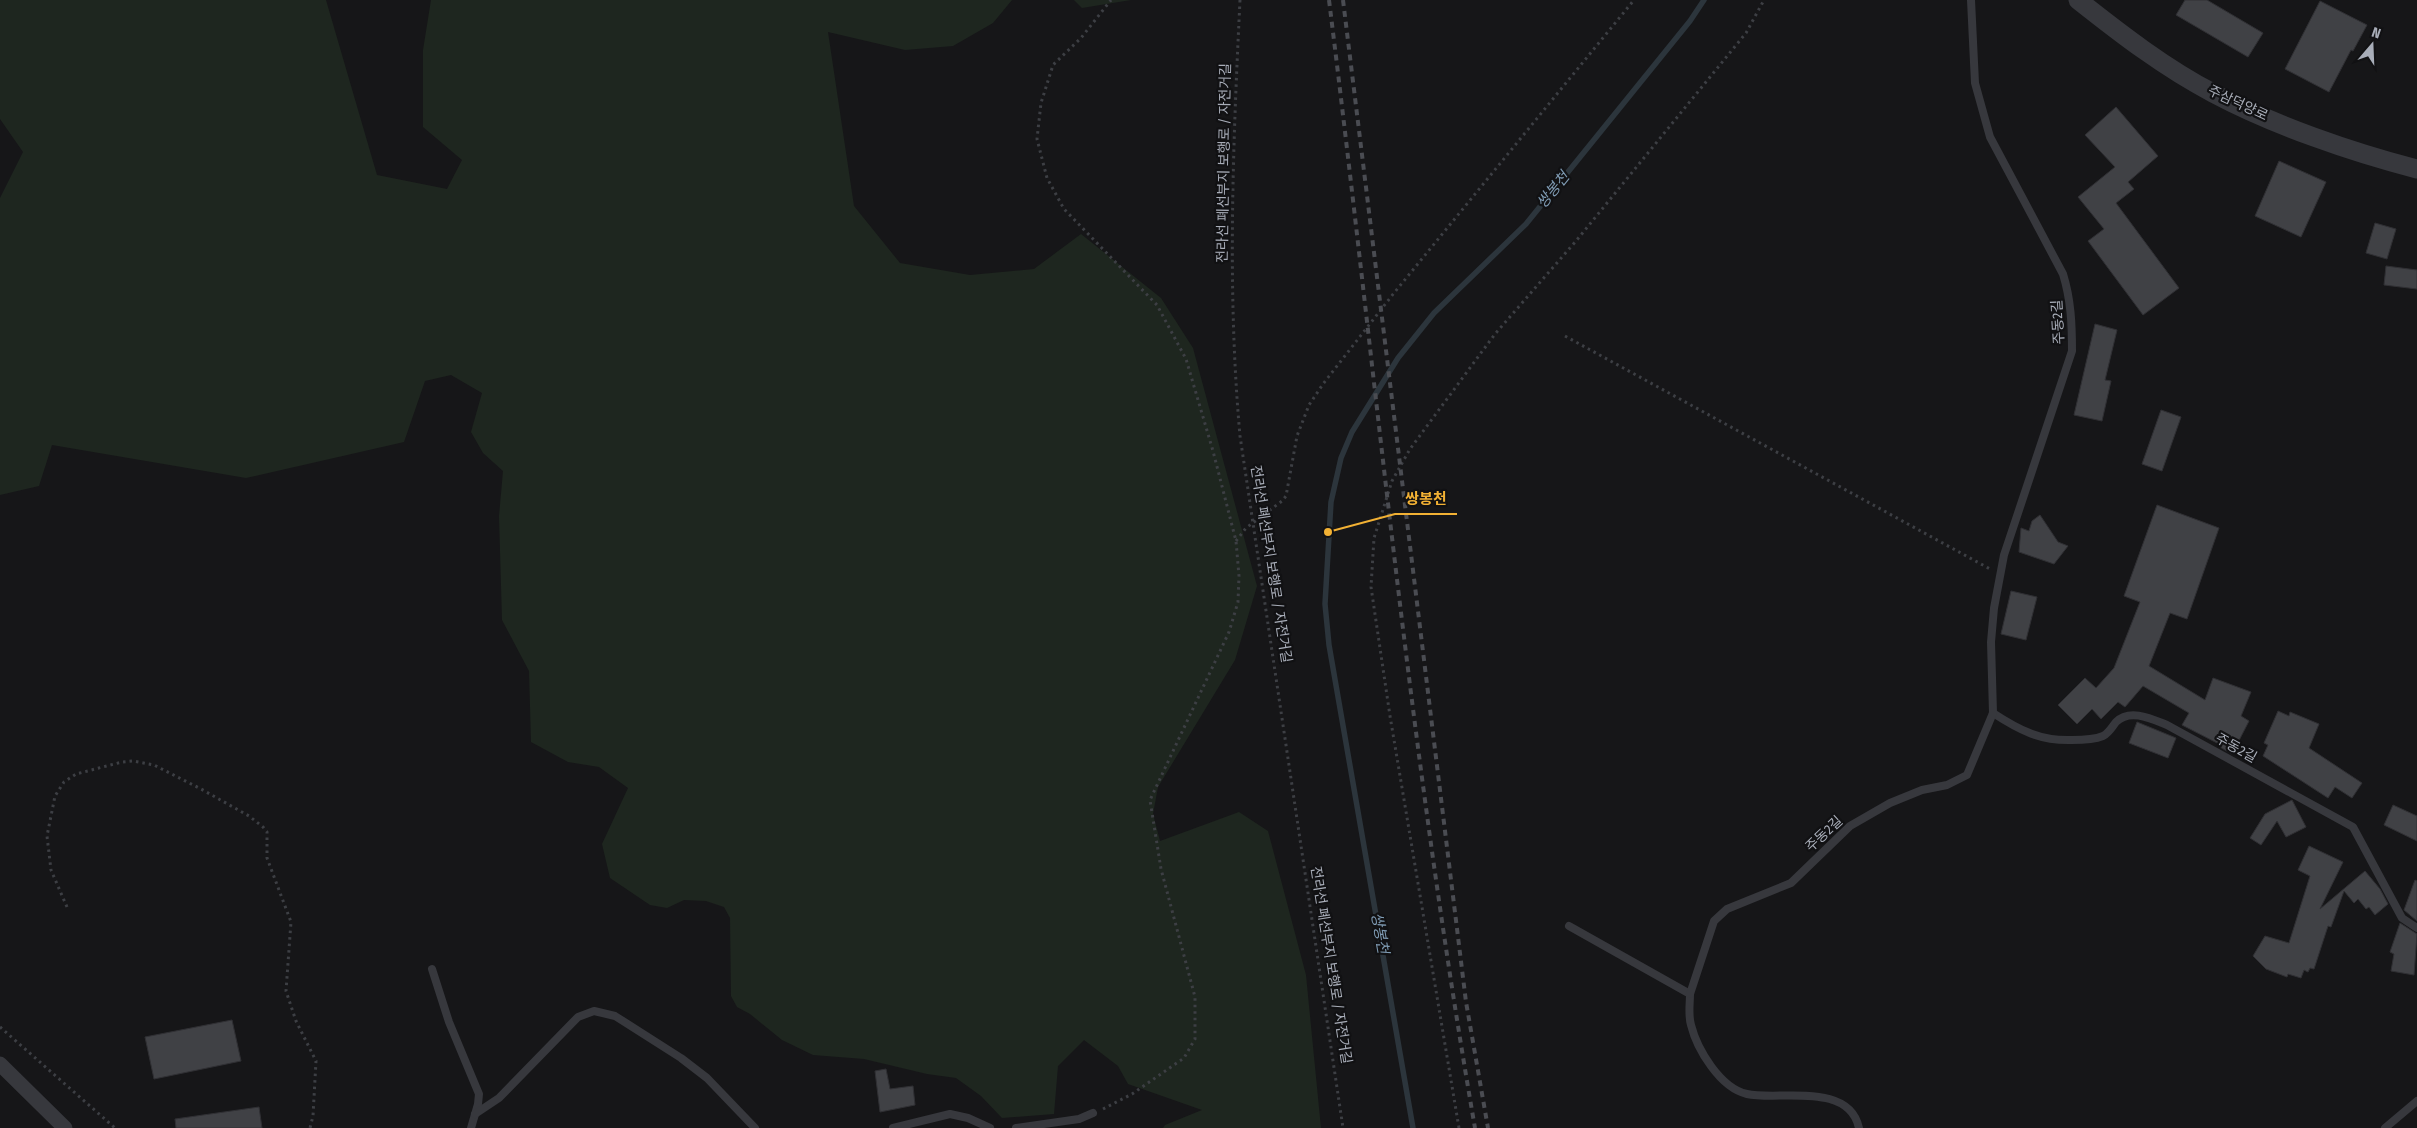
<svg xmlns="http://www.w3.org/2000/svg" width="2417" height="1128" font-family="'Fira Sans Condensed','Noto Sans KR',sans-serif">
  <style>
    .green { fill: #1e261f }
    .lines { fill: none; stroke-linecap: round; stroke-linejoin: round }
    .stream { stroke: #2c353c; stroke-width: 5.5 }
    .building { fill: #404145; stroke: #303034 }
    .path { stroke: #3d3f44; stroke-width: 3; stroke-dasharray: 2.5 4; stroke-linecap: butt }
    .service { stroke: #37383d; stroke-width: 8 }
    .minor { stroke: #37383d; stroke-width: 15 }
    .tertiary { stroke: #37383d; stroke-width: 19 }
    .rail { stroke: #4a4c52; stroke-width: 4; stroke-dasharray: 6 5; stroke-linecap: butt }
    .labels { text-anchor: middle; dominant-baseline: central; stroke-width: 4.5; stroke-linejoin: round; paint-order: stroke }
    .street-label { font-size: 14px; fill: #a8adb8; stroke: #111113 }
    .water-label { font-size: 15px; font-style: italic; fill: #7f9bb3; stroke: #111113 }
    .leader { fill: none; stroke: #f2b134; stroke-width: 2 }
    .callout-dot { fill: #f2b134; stroke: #111113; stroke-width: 2 }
    .callout-label { font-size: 15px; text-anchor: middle; font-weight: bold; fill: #f2b134; stroke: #111113; stroke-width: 4.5; stroke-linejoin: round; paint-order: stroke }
  </style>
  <rect width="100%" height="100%" fill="#161618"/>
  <!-- green -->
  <g class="green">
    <polygon points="0,0 326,0 377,175 447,189 462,160 423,127 423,50 431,0 1012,0 993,23 953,46 905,50 828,32 854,206 900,263 970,275 1034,269 1081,234 1161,298 1193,348 1257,586 1235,660 1158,787 1153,814 1160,841 1239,812 1268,831 1306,975 1321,1128 1163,1128 1165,1125 1202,1110 1128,1084 1118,1066 1084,1040 1058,1066 1054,1114 1002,1118 981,1096 956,1078 927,1074 864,1059 813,1055 782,1040 750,1014 737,1007 731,996 730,918 724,907 706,901 684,900 667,908 650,905 610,878 602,844 628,788 599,767 568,762 531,742 529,671 502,620 499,516 503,471 483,453 471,432 482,393 451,375 425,381 404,442 246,478 52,445 39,486 0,495 0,198 23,152 0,119"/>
    <polygon points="1074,0 1131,0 1082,8"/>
  </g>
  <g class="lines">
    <!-- stream -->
    <polyline class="stream" points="1413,1128 1329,645 1325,604 1331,502 1341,458 1352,432 1398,358 1434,313 1526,224 1690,21 1704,0"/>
  </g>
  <!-- building -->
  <g class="building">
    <polygon points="2185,0 2207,0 2263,33 2248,57 2176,15"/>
    <polygon points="2320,1 2367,25 2353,51 2351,50 2329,92 2285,69"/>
    <polygon points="2116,107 2158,156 2128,182 2134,189 2116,203 2179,288 2143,315 2088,241 2104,229 2078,197 2115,167 2085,135"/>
    <polygon points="2279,161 2326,182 2301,237 2255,216"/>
    <polygon points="2375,223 2396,229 2387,259 2366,253"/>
    <polygon points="2386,266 2417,270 2417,289 2384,285"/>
    <polygon points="2095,324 2117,330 2105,380 2111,381 2102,421 2074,415"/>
    <polygon points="2161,410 2181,417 2162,471 2142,464"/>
    <polygon points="2157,505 2219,528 2187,619 2170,613 2149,666 2205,700 2213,678 2251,692 2241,716 2249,721 2232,754 2220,747 2221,745 2182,725 2189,713 2143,686 2125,707 2118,702 2101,719 2092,709 2077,724 2058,705 2085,678 2096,688 2114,668 2140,602 2124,596"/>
    <polygon points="2040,515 2058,542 2068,546 2054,564 2019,552 2021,528 2029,531 2032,521"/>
    <polygon points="2011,591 2037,597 2026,640 2001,634"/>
    <polygon points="2278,711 2289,716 2290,712 2319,724 2309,748 2362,783 2352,798 2335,787 2328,798 2263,756 2268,745 2264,743"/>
    <polygon points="2137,722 2176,738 2168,758 2129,743"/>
    <polygon points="2292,800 2306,827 2286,837 2277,821 2261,845 2250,838 2265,814"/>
    <polygon points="2393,805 2417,816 2417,841 2384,825"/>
    <polygon points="2309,846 2343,862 2320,909 2365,871 2380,889 2388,904 2375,915 2369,907 2366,909 2358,899 2354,903 2344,891 2331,927 2328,926 2314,969 2310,968 2308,972 2304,970 2301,978 2288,974 2287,977 2266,969 2253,956 2265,936 2289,943 2310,876 2298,870"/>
    <polygon points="2415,880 2417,881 2417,921 2404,910"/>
    <polygon points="2400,923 2417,934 2414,975 2391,971 2394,954 2390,952"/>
    <polygon points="232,1020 241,1061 154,1079 145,1037"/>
    <polygon points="886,1069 890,1089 913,1086 915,1105 880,1112 875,1071"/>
    <polygon points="259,1107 262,1128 176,1128 175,1119"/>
  </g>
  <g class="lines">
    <!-- path -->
    <g class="path">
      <path d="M 1240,0 C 1233,145 1227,291 1240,436 L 1343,1128"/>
      <polyline points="1565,336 1990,569"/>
      <polyline points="1236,541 1246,528 1282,501 1286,496 1297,436 1309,405 1323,384 1394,293 1634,0"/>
      <polyline points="67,907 51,870 47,836 55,796 64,782 76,774 122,762 133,761 154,765 201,789 249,816 263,827 267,832 267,858 291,922 286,991 296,1021 316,1061 313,1116 310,1128"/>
      <polyline points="0,1027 115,1128"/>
      <polyline points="1103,1109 1132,1094 1184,1058 1195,1039 1195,997 1161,869 1150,800 1229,632 1238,602 1239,576 1236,541 1213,451 1186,359 1157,305 1064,209 1047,178 1037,139 1041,103 1053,65 1081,38 1111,0"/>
      <polyline points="1459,1128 1390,716 1371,587 1374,538 1392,481 1410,449 1495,334 1576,241 1746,33 1764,0"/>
    </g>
    <!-- service -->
    <g class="service">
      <path d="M 1993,713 C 2019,730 2040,741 2072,740 C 2082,740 2093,740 2103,736 C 2109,733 2112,727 2116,722 C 2130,708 2152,719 2167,725 L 2353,827 L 2402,918 L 2417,928"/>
      <path d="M 1569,926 L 1690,994 C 1690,1004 1688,1015 1691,1025 C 1697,1049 1720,1088 1747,1094 C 1778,1101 1849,1081 1859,1128"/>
      <polyline points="432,969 449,1022 479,1094 478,1104 471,1128"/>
      <path d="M 1690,994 L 1714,921 L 1727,909 L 1791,883 L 1850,826 L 1890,803 L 1922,790 L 1947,785 L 1967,775 L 1993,713 L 1991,642 L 1994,608 L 2004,555 L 2072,351 C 2072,324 2071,300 2063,274 L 1990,137 L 1975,83 L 1971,0"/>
      <polyline points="475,1114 499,1098 578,1017 594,1011 615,1016 681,1058 707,1078 755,1128"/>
      <polyline points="893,1128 950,1114 968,1118 990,1128"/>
      <polyline points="1016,1128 1079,1119 1093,1113"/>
      <polyline points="2385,1128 2417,1101"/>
    </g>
    <!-- minor -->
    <polyline class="minor" points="0,1064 65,1128"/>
    <!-- tertiary -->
    <path class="tertiary" d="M 2078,0 C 2121,34 2165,68 2213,93 C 2273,125 2351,152 2417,169"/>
    <!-- rail -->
    <g class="rail">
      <path d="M 1329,0 C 1376,376 1410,754 1475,1128"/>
      <polyline points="1343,0 1466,1002 1488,1128"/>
    </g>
  </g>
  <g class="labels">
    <!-- street labels -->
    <g class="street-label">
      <text transform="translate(2238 103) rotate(25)">주삼덕양로</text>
      <text transform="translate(1224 163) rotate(-89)">전라선 폐선부지 보행로 / 자전거길</text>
      <text transform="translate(2058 322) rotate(-93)">주동2길</text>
      <text transform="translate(1271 564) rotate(81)">전라선 폐선부지 보행로 / 자전거길</text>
      <text transform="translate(2236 748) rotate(29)">주동2길</text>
      <text transform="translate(1824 834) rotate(-43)">주동2길</text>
      <text transform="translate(1331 965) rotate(81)">전라선 폐선부지 보행로 / 자전거길</text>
    </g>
    <!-- water labels -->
    <g class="water-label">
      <text transform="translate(1553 190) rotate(-51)">쌍봉천</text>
      <text transform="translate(1380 933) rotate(80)">쌍봉천</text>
    </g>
  </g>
  <!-- callouts -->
  <path class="leader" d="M1328 532L1395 514H1457"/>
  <circle class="callout-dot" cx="1328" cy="532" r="5"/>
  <g class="callout-label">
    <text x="1426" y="504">쌍봉천</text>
  </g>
  <!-- north arrow -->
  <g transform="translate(2372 45) rotate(19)" stroke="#111113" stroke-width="4" paint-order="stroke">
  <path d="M0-4L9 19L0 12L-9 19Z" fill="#a8adb8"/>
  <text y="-8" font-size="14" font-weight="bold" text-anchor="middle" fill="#a8adb8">N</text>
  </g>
</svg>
